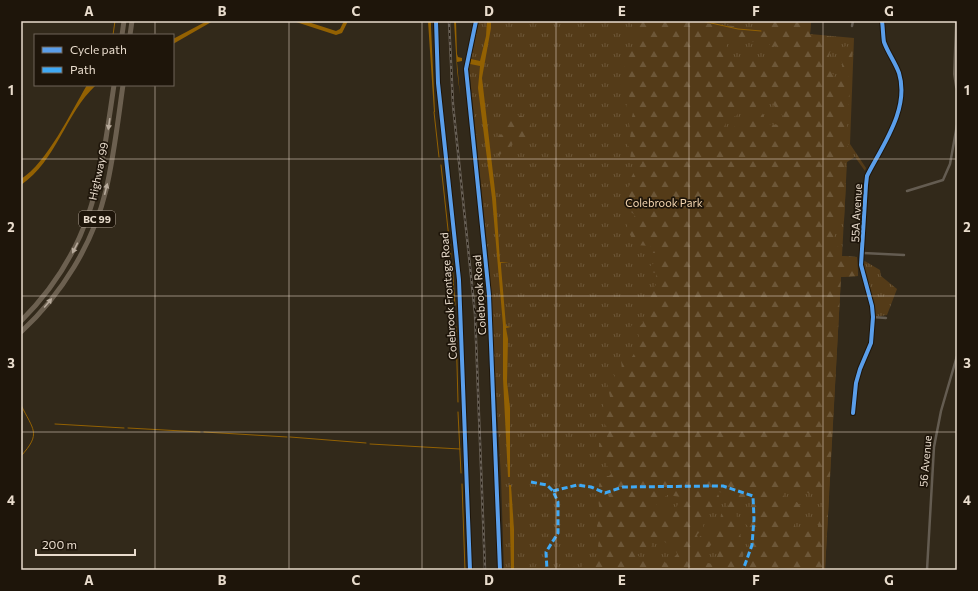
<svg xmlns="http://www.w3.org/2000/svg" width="978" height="591" font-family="Commissioner,sans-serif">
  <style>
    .grass { fill: url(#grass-tufts) }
    .forest { fill: url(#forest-firs); fill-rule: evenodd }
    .water { fill: #936102 }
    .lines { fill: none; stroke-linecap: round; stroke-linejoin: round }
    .stream { stroke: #936102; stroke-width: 1 }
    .street { stroke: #645c51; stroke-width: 2.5 }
    .secondary { stroke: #685e50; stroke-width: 4 }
    .highway { stroke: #6c6050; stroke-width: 5 }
    .rail-casing { stroke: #696157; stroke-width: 2.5 }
    .rail { stroke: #1e150a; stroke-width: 1; stroke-dasharray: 3; stroke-linecap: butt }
    .quiet { stroke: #3fa9f5; stroke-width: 3; stroke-dasharray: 6 3; stroke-linecap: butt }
    .cycleway-casing { stroke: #1e150a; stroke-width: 6 }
    .cycleway { stroke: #5a9eea; stroke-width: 4 }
    .oneway { fill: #b7aa9b }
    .grid { fill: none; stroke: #e9dccd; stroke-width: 1; stroke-opacity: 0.55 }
    .labels { text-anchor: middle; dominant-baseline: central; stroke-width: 3.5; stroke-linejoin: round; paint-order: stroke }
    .shield { fill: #1e150a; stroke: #aca092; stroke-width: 1 }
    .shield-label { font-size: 10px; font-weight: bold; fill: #e9dccd }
    .street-label { font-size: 11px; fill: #e9dccd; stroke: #1e150a }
    .park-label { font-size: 11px; fill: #f5d7b2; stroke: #1e150a }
    .neatline { fill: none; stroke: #e9dccd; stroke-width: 1.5 }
    .grid-label { font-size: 13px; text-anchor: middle; font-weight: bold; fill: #e9dccd }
  </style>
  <defs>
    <pattern id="grass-tufts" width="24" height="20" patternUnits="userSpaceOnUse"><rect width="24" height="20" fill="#543b18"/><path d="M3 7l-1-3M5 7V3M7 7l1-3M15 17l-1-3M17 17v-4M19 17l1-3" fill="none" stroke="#6d5738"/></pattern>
    <pattern id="forest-firs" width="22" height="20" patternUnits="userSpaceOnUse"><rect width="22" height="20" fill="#543b18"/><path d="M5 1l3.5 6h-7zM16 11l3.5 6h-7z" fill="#6d5738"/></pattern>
  </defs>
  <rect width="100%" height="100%" fill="#32291a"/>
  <!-- grass -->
  <g class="grass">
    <polygon points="479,21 811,21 810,34 854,38 850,144 866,168 865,171 855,157 847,162 842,256 857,257 858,276 841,277 825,570 779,568 777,570 504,570 501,478 488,254 469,67"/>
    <path d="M 863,260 L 880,270 L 881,276 L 897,289 L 887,315 L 874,317 C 873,297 862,279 863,260 Z"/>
  </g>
  <!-- forest -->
  <g class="forest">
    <path d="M 631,21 L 682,21 L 763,29 L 764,21 L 811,21 L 810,34 C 819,38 829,33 837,40 L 836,51 L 830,52 C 828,61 827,69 834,75 L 833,79 L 843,70 L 840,50 L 842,50 L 845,46 L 848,47 L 852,45 L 853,46 L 852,63 L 848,72 L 850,91 L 847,119 L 848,146 L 845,149 L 843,160 L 845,164 L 843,182 L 846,184 L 844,221 L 837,221 L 834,236 L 837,240 L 837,246 L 842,250 L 842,256 L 857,257 L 858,276 L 841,277 L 829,492 L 808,493 L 802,490 L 799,492 L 790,489 L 783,491 L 784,500 L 787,502 L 797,502 L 802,508 L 802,512 L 796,517 L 794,525 L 800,534 L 809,531 L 815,534 L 818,533 L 818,525 L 821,516 L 819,511 L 823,506 L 822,501 L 829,497 L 825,570 L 779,568 L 777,570 L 564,570 L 565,563 L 577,568 L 581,568 L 584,563 L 597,563 L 600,552 L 598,546 L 600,535 L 597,526 L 600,515 L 598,497 L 601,495 L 606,500 L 609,497 L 606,489 L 599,487 L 599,484 L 605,476 L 609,476 L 611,474 L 602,455 L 599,454 L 599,443 L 607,441 L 607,427 L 602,421 L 604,401 L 610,397 L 607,383 L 615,376 L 612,371 L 613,367 L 618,368 L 619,370 L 622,370 L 620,350 L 623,349 L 628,353 L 626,359 L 627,365 L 640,344 L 638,332 L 632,330 L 631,326 L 633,324 L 639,327 L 643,323 L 642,320 L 649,306 L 644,300 L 650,298 L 650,294 C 657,282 657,287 656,273 L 650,272 L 646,269 L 658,260 L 659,255 L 656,253 L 652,253 L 650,246 L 636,245 C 631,238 628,231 626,222 L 633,220 L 635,215 L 631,212 L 631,204 L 627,189 L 632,182 L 630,180 L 634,172 L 632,168 L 634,165 L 641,164 L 642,163 L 641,161 L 630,161 L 631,150 L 627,144 C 633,136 630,127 628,120 L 632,117 L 634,108 L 627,108 L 626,106 L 630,99 C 629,94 626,92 625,87 C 623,77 624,55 631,47 L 636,47 L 637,34 L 634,31 ZM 730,37 L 736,44 L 738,37 L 741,37 L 748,43 L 766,39 L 770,43 L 770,49 L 775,46 L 777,47 C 781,67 761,56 753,57 C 745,57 739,59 731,57 L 726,50 L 728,40 ZM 764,102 L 772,103 L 787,121 L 785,129 L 778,125 L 767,124 L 762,113 C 753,113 751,119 744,123 L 738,123 L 734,127 L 729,128 L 726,131 L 723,128 L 729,118 L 736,116 L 741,110 L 752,109 ZM 719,492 L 729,494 L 726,501 C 729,508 727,510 721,514 C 720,523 719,529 711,534 L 706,532 L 698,538 L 697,535 L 703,528 L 705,512 L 710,512 L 719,506 L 719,496 L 717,493 ZM 667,495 L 681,497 L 680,502 L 671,514 L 665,512 L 656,505 ZM 753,497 L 755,499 C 753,502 744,520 744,523 L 748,526 L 748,532 L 744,541 L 749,545 L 750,550 L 743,566 L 741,566 L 740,562 C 746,554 743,550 739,541 L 741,538 L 738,526 L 742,523 L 737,520 L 736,506 L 743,498 ZM 656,537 L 670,545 L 672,552 L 676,551 L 677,554 L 669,563 L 666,563 L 664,561 L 661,565 L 640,559 L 637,553 L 638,550 L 651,551 L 652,539 ZM 715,540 L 722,547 C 717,552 718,559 713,564 L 703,562 C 702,553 710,547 715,540 Z"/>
    <polygon points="515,115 522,116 530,122 532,137 514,137 512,145 498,156 498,147 496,142 499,135 503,134 505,116"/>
    <polygon points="514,562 518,564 528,563 531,567 528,570 514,570"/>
  </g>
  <!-- water -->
  <g class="water">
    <polygon points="207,21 213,21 173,44 173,39"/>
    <polygon points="293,21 305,21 336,31 340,29 344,21 348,21 342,33 336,35"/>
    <polygon points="428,21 431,21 431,27 435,112 434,112"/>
    <polygon points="454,21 456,21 457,54 458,57 462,58 462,61 457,62 460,95 457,70"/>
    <polygon points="487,21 491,21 491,28 482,78 496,199 500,262 509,263 501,263 501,266 506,326 511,327 506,328 508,339 507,382 510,408 510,477 508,477 503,379 503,325 492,198 478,88 480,66 470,64 471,59 480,61 486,36"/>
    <path d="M 87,85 L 96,85 C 65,114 57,160 21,185 L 21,179 C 47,163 71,112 87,85 Z"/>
    <polygon points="509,485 511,485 514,529 514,570 511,570"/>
  </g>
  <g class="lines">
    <!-- stream -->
    <g class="stream">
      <polyline points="702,21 738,29 761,31"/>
      <polyline points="113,35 115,21"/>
      <polyline points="434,112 439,157"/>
      <polyline points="441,165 451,257"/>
      <polyline points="452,264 455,305"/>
      <polyline points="456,327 458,402"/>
      <path d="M 21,405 C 33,430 42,433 21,456"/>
      <polyline points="458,412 461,473"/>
      <polyline points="55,424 124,428"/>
      <polyline points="128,428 200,432"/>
      <polyline points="204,432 287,437"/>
      <polyline points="290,437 366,443"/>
      <polyline points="370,444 460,449"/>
      <polyline points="462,484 465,570"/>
    </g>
    <!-- street -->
    <g class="street">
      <polyline points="436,21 438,83 459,280 470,570"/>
      <polyline points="852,26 853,21"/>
      <polyline points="907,191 943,180 950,164 957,125"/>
      <polyline points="863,253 904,255"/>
      <polyline points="873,317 886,318"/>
      <path d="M 853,413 L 856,383 L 860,369 L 871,343 L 873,317 L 872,306 L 861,265 L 866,185 L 867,176 C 882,146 910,109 899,73 C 895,62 888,53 884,42 C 883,36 883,28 882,21"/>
      <polyline points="927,570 934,447 941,411 957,356"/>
    </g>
    <!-- secondary -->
    <g class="secondary">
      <polyline points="476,21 466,69 489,295 500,570"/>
      <polyline points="957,21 955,74 957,87"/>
    </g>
    <!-- highway -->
    <g class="highway">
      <polyline points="122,35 124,21"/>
      <polyline points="130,35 132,21"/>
      <path d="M 21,321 C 93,249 100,181 114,85"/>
      <path d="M 21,332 C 62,294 93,244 106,190 C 114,156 118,120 123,85"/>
    </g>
    <!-- rail casing -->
    <g class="rail-casing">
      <polyline id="rail" points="449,21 453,105 475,314 485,570"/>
    </g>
    <!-- rail -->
    <use href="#rail" class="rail"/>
    <!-- quiet -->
    <g class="quiet">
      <polyline points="531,482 547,485 553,491 558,502 558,533 546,552 547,570"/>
      <polyline points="553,491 577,485 591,487 605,493 623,487 713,486 723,486 753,496 754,519 752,545 743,570"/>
    </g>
    <!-- cycleway casing -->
    <g class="cycleway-casing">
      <g id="cycleway">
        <polyline points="436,21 438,83 459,280 470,570"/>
        <polyline points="476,21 466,69 489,295 500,570"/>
        <path d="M 853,413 L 856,383 L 860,369 L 871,343 L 873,317 L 872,306 L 861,265 L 866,185 L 867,176 C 882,146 910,109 899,73 C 895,62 888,53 884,42 C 883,36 883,28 882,21"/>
      </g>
    </g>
    <!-- cycleway -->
    <use href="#cycleway" class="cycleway"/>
  </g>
  <!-- one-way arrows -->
  <defs><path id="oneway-solid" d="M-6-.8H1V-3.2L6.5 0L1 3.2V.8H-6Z"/></defs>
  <g class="oneway">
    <use href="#oneway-solid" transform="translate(109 124) rotate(98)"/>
    <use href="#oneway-solid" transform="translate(106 189) rotate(-76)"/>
    <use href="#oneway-solid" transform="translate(75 248) rotate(117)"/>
    <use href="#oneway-solid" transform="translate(48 303) rotate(-50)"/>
  </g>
  <!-- grid -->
  <path class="grid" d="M 155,21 L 155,35M 289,21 L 289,570M 422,21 L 422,570M 556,21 L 556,570M 689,21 L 689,570M 823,21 L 823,570M 155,85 L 155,570M 21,159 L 957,159M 21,296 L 957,296M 21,432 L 957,432"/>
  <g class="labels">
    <!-- shield labels -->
    <rect class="shield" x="79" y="211" width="36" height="16" rx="3"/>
    <g class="shield-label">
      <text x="97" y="219">BC 99</text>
    </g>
    <!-- street labels -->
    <g class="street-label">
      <text transform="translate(98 171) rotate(-78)">Highway 99</text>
      <text transform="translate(856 213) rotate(-87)">55A Avenue</text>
      <text transform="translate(479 295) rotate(-94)">Colebrook Road</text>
      <text transform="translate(448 296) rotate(-94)">Colebrook Frontage Road</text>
      <text transform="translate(925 461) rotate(-85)">56 Avenue</text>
    </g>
    <!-- park labels -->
    <g class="park-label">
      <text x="664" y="202">Colebrook Park</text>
    </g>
  </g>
  <!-- border -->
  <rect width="978" height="591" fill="none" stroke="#1e150a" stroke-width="44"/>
  <!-- legend -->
  <rect x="34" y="34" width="140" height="52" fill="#1e150a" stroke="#6f6558"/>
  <rect x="42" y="47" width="20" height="6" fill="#5a9eea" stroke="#6f6558"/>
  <text x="70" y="54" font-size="12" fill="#e9dccd">Cycle path</text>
  <rect x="42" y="67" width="20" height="6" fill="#3fa9f5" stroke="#6f6558"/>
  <text x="70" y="74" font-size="12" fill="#e9dccd">Path</text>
  <!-- scale -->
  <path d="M36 549v6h99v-6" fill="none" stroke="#e9dccd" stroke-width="2"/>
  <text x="42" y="549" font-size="12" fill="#e9dccd" stroke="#1e150a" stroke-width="3" paint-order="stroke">200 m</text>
  <rect x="22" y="22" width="934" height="547" class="neatline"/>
  <g class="grid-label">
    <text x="89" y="16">A</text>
    <text x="222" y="16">B</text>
    <text x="356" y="16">C</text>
    <text x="489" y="16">D</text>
    <text x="622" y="16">E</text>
    <text x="756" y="16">F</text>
    <text x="889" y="16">G</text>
    <text x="11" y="95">1</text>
    <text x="967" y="95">1</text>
    <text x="11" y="232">2</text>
    <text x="967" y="232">2</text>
    <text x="11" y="368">3</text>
    <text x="967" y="368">3</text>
    <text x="11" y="505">4</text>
    <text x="967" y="505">4</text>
    <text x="89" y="585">A</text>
    <text x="222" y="585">B</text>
    <text x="356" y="585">C</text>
    <text x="489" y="585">D</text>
    <text x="622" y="585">E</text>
    <text x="756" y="585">F</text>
    <text x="889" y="585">G</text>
  </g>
</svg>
